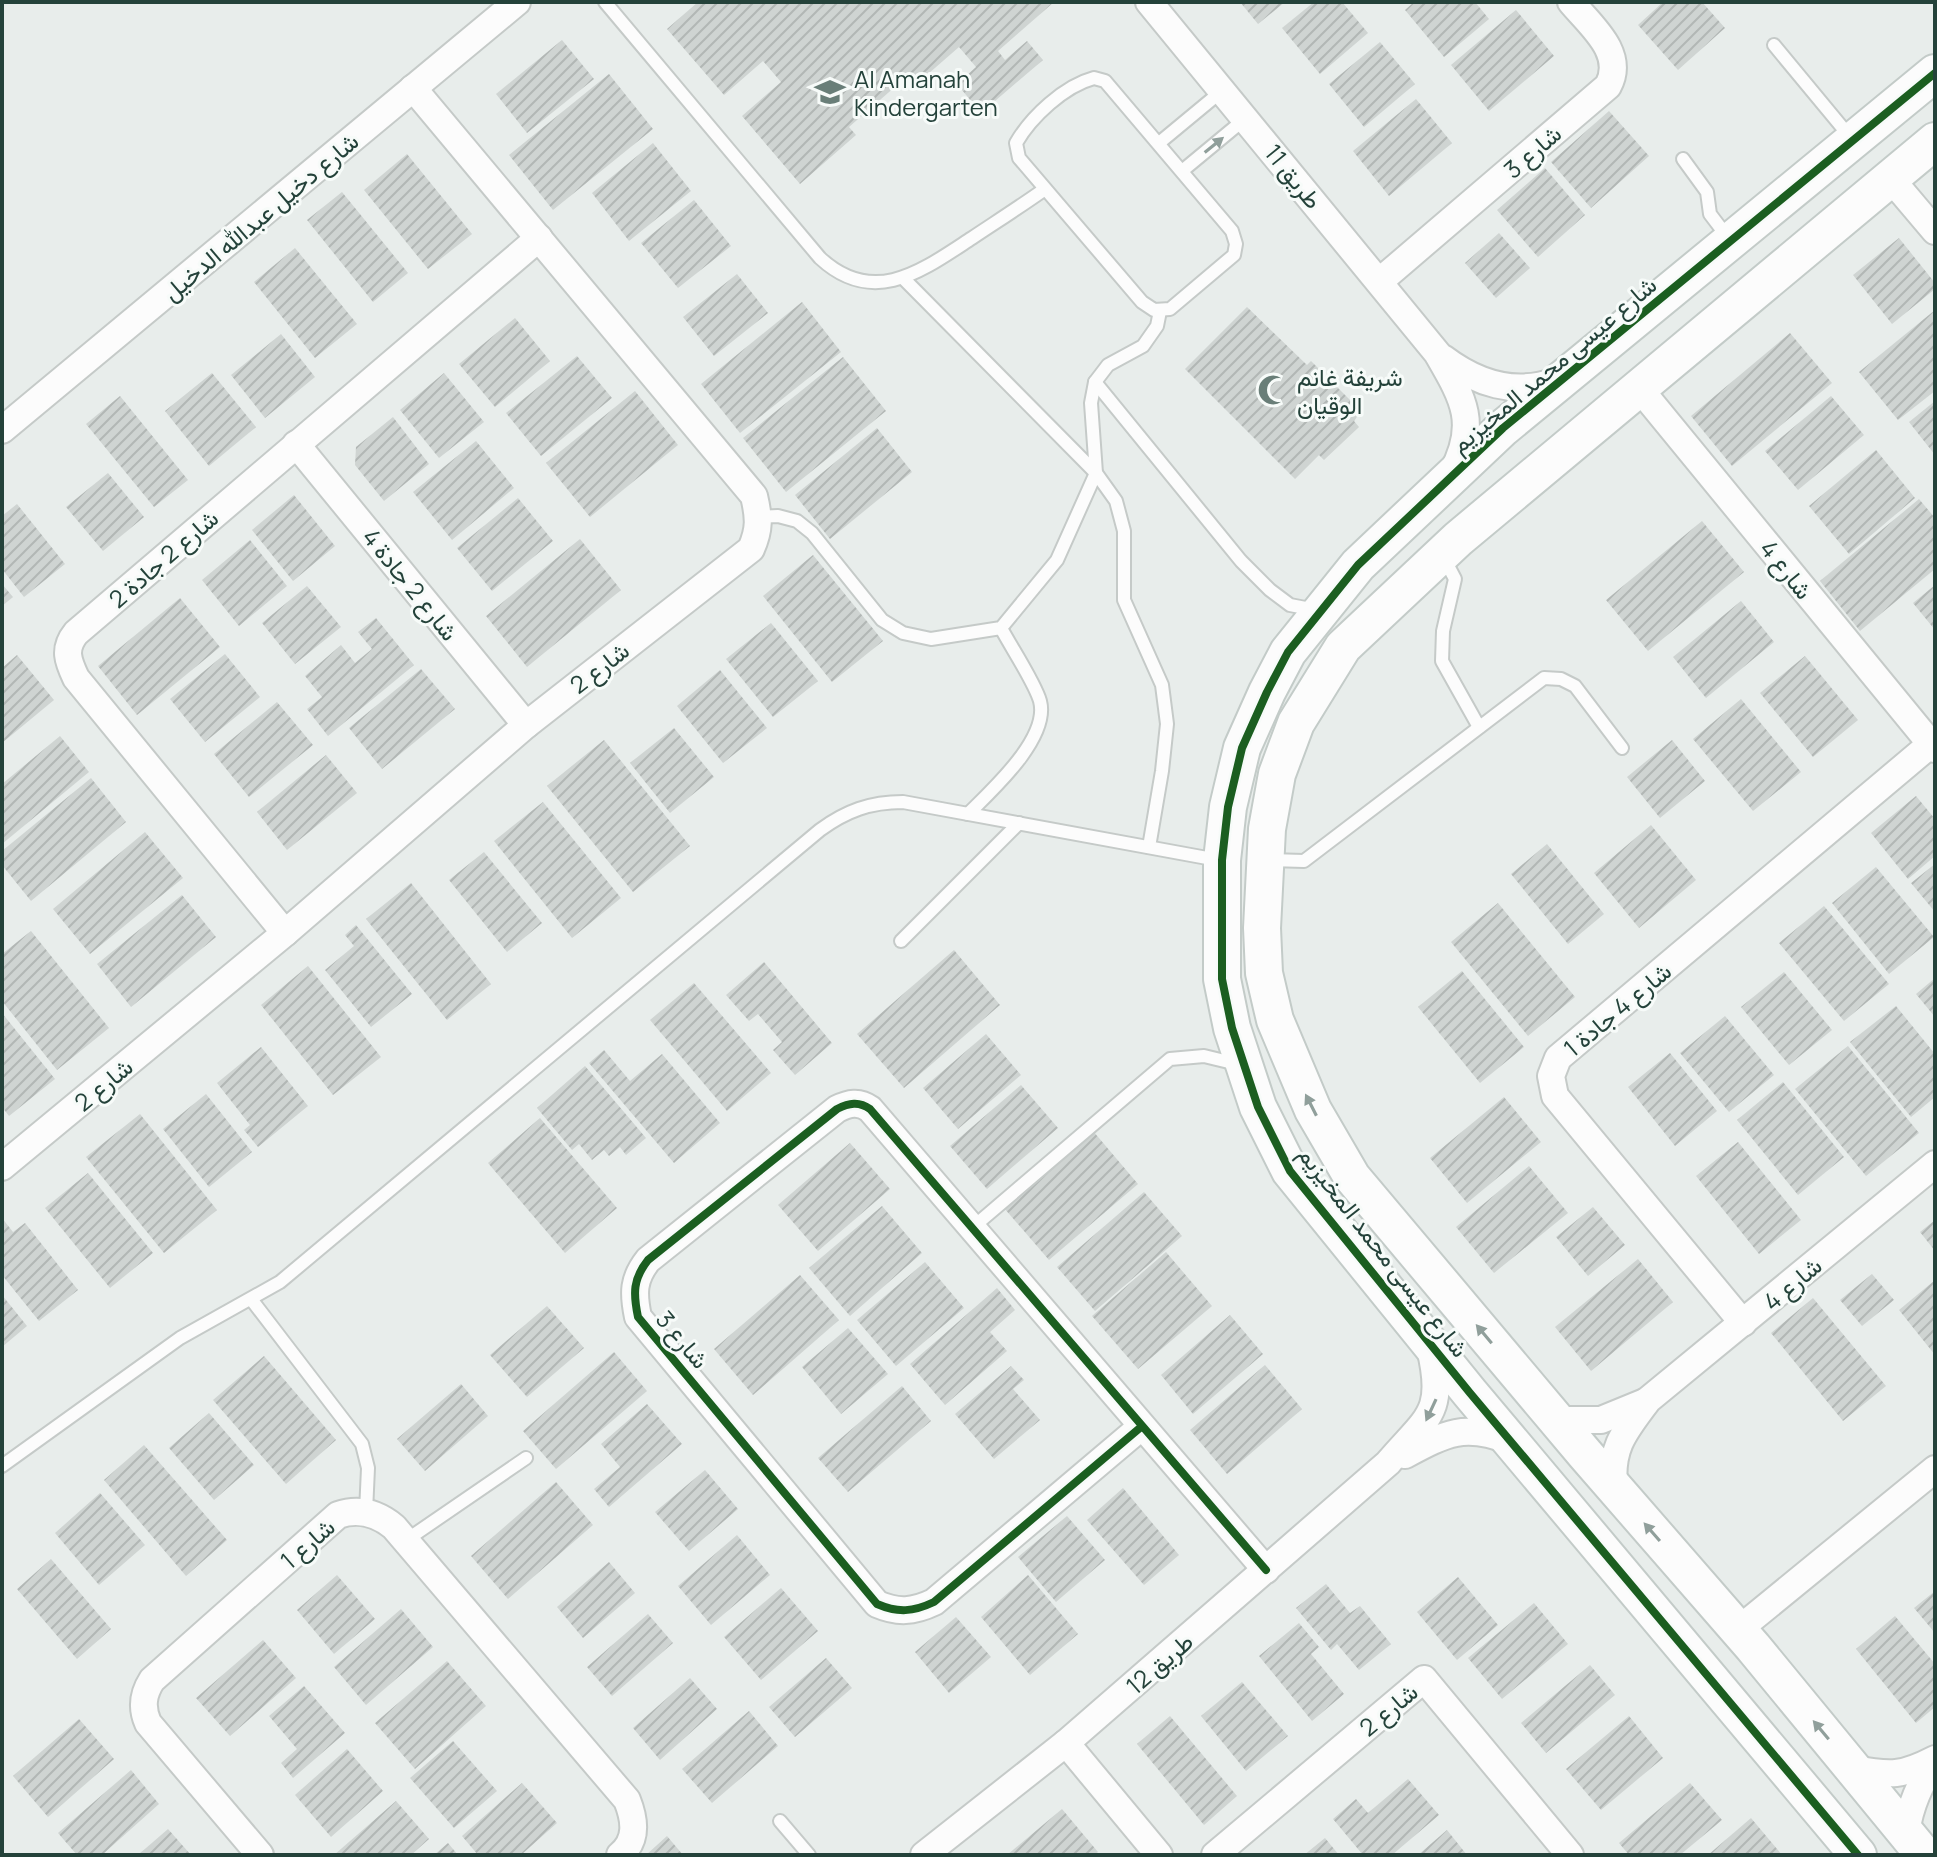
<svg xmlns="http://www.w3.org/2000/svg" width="1937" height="1857" font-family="Manrope,Vazirmatn,sans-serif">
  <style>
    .building { fill: url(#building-hatch) }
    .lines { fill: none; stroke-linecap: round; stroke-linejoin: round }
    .lane-casing { stroke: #c5cac8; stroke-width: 16 }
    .street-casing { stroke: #c5cac8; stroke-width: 30 }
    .secondary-casing { stroke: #c3cbc8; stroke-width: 40 }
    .lane { stroke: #fcfcfc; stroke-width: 12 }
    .street { stroke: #fcfcfc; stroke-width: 26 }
    .secondary { stroke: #fcfcfc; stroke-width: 36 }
    .cycleway-casing { stroke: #f7fbf9; stroke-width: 13 }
    .cycleway { stroke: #1b5e20; stroke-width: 8 }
    .oneway { fill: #909f9b }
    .labels { text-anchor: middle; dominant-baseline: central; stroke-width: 6; stroke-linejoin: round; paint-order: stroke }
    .poi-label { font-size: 24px; fill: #24423a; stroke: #f7fbf9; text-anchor: start }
    .street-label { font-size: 24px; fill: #24423a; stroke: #f7fbf9 }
  </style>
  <defs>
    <pattern id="building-hatch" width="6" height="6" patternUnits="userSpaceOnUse" patternTransform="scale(2)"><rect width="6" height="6" fill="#cfd4d2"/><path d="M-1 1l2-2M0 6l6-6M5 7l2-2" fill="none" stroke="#b2b7b5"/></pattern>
  </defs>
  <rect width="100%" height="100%" fill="#e8edeb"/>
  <!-- building -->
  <g class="building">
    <polygon points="698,2 1054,2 998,51 1005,60 1027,41 1043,60 981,113 957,84 976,67 959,47 912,88 904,79 849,127 856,135 800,184 742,116 781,82 763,61 724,95 667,29"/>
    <polygon points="1240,2 1285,2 1258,24"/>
    <polygon points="1314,2 1342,2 1368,33 1320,74 1282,28"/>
    <polygon points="1414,2 1475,2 1489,19 1444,57 1405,10"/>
    <polygon points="1663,2 1702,2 1725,28 1678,70 1638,25"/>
    <polygon points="1516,10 1554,56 1489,111 1451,65"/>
    <polygon points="562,40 594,79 527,133 496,94"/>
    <polygon points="1380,42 1415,84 1364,127 1329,84"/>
    <polygon points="609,74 653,129 553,210 509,155"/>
    <polygon points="1416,99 1452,143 1389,196 1353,151"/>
    <polygon points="1609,111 1649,156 1591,208 1551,162"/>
    <polygon points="653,143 691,191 629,241 592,193"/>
    <polygon points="407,154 472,234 428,269 364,190"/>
    <polygon points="1545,168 1585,215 1538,257 1497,210"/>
    <polygon points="342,192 408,273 373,302 307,220"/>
    <polygon points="694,200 731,246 678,288 641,243"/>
    <polygon points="1499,233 1530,268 1496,298 1465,263"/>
    <polygon points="1899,238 1935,283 1935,289 1892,324 1853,275"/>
    <polygon points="295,248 357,324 315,358 254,282"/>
    <polygon points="737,274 768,313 714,356 683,317"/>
    <polygon points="802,302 841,352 740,433 701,384"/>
    <polygon points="1247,307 1307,365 1311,361 1361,411 1354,421 1359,427 1324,460 1319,455 1295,479 1185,369"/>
    <polygon points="1935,310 1935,391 1898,420 1859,372"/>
    <polygon points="515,318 550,361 495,407 459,364"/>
    <polygon points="1790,333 1832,383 1732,466 1691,416"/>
    <polygon points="281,334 315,377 265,418 231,375"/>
    <polygon points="577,356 612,398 541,456 506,413"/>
    <polygon points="843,357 886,411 786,492 743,438"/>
    <polygon points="212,373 256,427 209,466 165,411"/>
    <polygon points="444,373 484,422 439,458 400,410"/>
    <polygon points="635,391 678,445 590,517 546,463"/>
    <polygon points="120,396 188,480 154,507 86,424"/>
    <polygon points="1831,396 1864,435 1798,490 1765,451"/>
    <polygon points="1935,401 1935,455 1909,422"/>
    <polygon points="393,417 429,464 384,501 355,465 356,447"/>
    <polygon points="877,428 912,472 830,539 795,495"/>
    <polygon points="476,441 514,488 452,540 413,492"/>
    <polygon points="1876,450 1915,498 1849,554 1809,506"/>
    <polygon points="108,473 144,517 103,551 66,507"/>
    <polygon points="294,495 335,546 293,581 252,530"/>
    <polygon points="518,498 553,541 492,591 457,548"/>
    <polygon points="1919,499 1935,518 1935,569 1860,631 1820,581"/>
    <polygon points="17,504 65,564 24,597 2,569 2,516"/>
    <polygon points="1702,521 1744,572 1648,651 1606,600"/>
    <polygon points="580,539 621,590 527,667 486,616"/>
    <polygon points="250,540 287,586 239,626 202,580"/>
    <polygon points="813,555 883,641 832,682 763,596"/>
    <polygon points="2,584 13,597 2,606"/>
    <polygon points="1935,585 1935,630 1913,603"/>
    <polygon points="307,586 341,627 295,664 262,623"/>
    <polygon points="180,598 220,647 137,715 98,666"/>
    <polygon points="1741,601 1774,642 1706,698 1673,657"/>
    <polygon points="376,618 414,665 328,736 307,709 322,697 305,676 341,645 355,663 372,649 358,632"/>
    <polygon points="771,623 818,681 773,717 726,659"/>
    <polygon points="225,654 260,697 205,742 170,699"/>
    <polygon points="17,655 54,700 2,743 2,668"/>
    <polygon points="1805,656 1858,720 1813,757 1760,693"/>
    <polygon points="421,669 455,709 382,769 349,728"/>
    <polygon points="720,670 767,728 723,763 677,706"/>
    <polygon points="1741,699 1801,772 1753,811 1693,739"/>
    <polygon points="277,702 313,745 249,797 214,754"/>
    <polygon points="674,728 714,777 670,813 630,763"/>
    <polygon points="60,736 89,772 2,844 2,784"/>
    <polygon points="604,740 690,846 633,892 547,786"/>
    <polygon points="1672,740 1705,781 1660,818 1627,777"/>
    <polygon points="326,755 357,793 287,850 257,812"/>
    <polygon points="91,778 126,822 31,901 2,865 2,851"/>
    <polygon points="1916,796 1935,819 1935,856 1908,879 1871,833"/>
    <polygon points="543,802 621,898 572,938 494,841"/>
    <polygon points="1651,825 1696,880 1639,928 1594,873"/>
    <polygon points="145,832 183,878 90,954 53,909"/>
    <polygon points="1547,844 1604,914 1568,944 1511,874"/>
    <polygon points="484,852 542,923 507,952 449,880"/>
    <polygon points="1935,864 1935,912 1911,883"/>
    <polygon points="1876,867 1934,937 1889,974 1832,903"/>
    <polygon points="411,883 491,984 447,1020 366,919"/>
    <polygon points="182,895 216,937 131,1007 97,964"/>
    <polygon points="1498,903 1575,997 1528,1036 1451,942"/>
    <polygon points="1824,906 1889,984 1844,1021 1779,943"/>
    <polygon points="356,925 412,994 371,1027 325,970 354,946 345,935"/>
    <polygon points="31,931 109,1028 57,1070 2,1001 2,954"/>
    <polygon points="954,950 1000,1005 904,1088 857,1034"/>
    <polygon points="764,962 832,1043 795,1075 773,1050 782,1042 758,1014 749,1021 726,995"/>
    <polygon points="308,966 381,1057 333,1095 261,1005"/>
    <polygon points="1462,971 1524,1047 1480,1083 1418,1007"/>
    <polygon points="1784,972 1832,1030 1789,1065 1741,1007"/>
    <polygon points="1935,978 1935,1017 1916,994"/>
    <polygon points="694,983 771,1073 727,1111 650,1020"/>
    <polygon points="1896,1006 1935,1054 1935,1097 1911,1117 1850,1042"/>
    <polygon points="2,1013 55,1079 9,1116 2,1107"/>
    <polygon points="1725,1016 1774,1075 1729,1112 1680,1053"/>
    <polygon points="986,1034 1021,1075 958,1129 923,1088"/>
    <polygon points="1848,1046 1919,1133 1866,1176 1795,1089"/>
    <polygon points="261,1047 308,1106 258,1147 244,1130 250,1125 217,1083"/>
    <polygon points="604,1050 630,1081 662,1054 720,1123 674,1163 589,1063"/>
    <polygon points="1670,1053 1717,1111 1675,1146 1628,1087"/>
    <polygon points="585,1066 646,1138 626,1155 620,1147 609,1156 604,1150 592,1160 579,1144 572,1150 537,1108"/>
    <polygon points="1783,1082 1844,1157 1798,1195 1737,1120"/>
    <polygon points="1021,1085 1058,1128 987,1189 950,1146"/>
    <polygon points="206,1094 252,1152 209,1187 163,1129"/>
    <polygon points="1504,1097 1541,1142 1467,1203 1430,1158"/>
    <polygon points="140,1114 217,1210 164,1253 86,1157"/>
    <polygon points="540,1118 617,1208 565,1253 488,1163"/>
    <polygon points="1093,1131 1138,1184 1049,1260 1004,1208"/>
    <polygon points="1738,1142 1801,1220 1759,1254 1696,1176"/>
    <polygon points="850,1143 890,1189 818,1251 778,1205"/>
    <polygon points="1529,1166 1568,1213 1494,1273 1456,1227"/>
    <polygon points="88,1173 153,1253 110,1288 45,1208"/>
    <polygon points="1144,1192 1182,1236 1095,1311 1057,1267"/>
    <polygon points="882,1206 922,1253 850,1316 809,1268"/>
    <polygon points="1593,1207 1625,1245 1588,1276 1556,1237"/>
    <polygon points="2,1218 13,1232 25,1223 78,1290 39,1321 2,1275"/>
    <polygon points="1935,1220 1935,1251 1920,1232"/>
    <polygon points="1166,1252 1212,1306 1138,1369 1092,1316"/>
    <polygon points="1638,1259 1673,1302 1591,1371 1555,1327"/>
    <polygon points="925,1262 964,1308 896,1366 857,1320"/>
    <polygon points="1872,1274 1894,1300 1862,1326 1840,1300"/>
    <polygon points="800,1275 839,1320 753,1395 714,1349"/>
    <polygon points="1935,1280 1935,1355 1899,1310"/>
    <polygon points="997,1288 1015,1310 990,1332 1007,1351 945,1405 910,1364"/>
    <polygon points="2,1295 27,1326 2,1347"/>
    <polygon points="1813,1298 1886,1386 1843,1421 1771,1333"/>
    <polygon points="547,1306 584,1348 527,1397 490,1355"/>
    <polygon points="1230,1315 1263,1354 1193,1414 1161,1375"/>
    <polygon points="848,1328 888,1374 841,1414 802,1367"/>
    <polygon points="614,1352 647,1391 556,1469 523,1431"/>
    <polygon points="264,1356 336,1440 286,1484 213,1400"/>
    <polygon points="1265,1365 1302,1409 1227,1474 1190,1430"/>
    <polygon points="1011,1366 1024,1380 1013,1389 1040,1420 994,1459 955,1414"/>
    <polygon points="461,1384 488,1416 425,1471 397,1439"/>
    <polygon points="902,1386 931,1421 848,1492 818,1458"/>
    <polygon points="647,1404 682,1444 609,1507 594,1489 620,1467 601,1444"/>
    <polygon points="209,1413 254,1465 214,1500 169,1448"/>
    <polygon points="144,1445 227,1540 186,1576 104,1480"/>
    <polygon points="705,1470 738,1509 689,1551 655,1512"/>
    <polygon points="556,1482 593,1525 508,1599 471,1556"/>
    <polygon points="1123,1488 1179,1555 1144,1585 1087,1520"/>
    <polygon points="100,1493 145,1545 99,1585 55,1533"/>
    <polygon points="1067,1516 1105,1560 1056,1602 1018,1557"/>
    <polygon points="737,1535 770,1575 711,1625 678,1586"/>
    <polygon points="51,1559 111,1629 77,1659 17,1589"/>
    <polygon points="609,1562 635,1593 583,1638 557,1607"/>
    <polygon points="337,1575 375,1619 334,1654 297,1610"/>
    <polygon points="1028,1575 1078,1634 1030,1675 981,1617"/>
    <polygon points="1458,1577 1498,1625 1457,1660 1417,1612"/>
    <polygon points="1326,1584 1350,1613 1360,1606 1391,1644 1359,1670 1337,1644 1331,1650 1296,1608"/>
    <polygon points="781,1588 818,1631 761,1680 724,1637"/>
    <polygon points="1935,1591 1935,1633 1914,1608"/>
    <polygon points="1534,1603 1568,1644 1502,1699 1468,1658"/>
    <polygon points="401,1609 433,1647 366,1705 334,1667"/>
    <polygon points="648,1614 673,1643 612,1696 587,1667"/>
    <polygon points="1895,1616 1935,1664 1935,1707 1916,1723 1856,1649"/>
    <polygon points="956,1617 991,1657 949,1693 915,1652"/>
    <polygon points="1299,1623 1319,1647 1311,1654 1344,1694 1312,1721 1259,1656"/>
    <polygon points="263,1640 296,1678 230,1736 196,1698"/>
    <polygon points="826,1658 852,1688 795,1737 769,1707"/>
    <polygon points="447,1661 486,1706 415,1769 375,1723"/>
    <polygon points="1590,1665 1615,1695 1546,1753 1521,1723"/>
    <polygon points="690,1678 717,1709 660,1760 633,1728"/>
    <polygon points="1242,1682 1288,1736 1246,1771 1201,1716"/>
    <polygon points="304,1686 345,1733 293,1778 281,1763 297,1749 269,1716"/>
    <polygon points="749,1711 778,1746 712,1803 682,1769"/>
    <polygon points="1170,1716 1237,1796 1204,1825 1137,1744"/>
    <polygon points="1629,1716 1663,1758 1601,1810 1566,1769"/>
    <polygon points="79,1719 114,1759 48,1817 13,1776"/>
    <polygon points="453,1741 497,1791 454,1828 410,1778"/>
    <polygon points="347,1749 383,1791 331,1837 295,1795"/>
    <polygon points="131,1770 159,1804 102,1855 77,1855 58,1833"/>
    <polygon points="1408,1779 1439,1815 1392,1855 1363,1855 1333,1819 1356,1799 1368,1813"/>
    <polygon points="522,1783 557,1823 521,1855 478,1855 462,1836"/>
    <polygon points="1690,1783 1722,1820 1680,1855 1629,1855 1619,1843"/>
    <polygon points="396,1801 429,1839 411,1855 334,1855"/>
    <polygon points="1062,1809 1098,1852 1094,1855 1007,1855"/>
    <polygon points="1751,1818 1782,1855 1708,1855"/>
    <polygon points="168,1829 191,1855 138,1855"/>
    <polygon points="1447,1830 1467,1855 1418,1855"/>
    <polygon points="667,1836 683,1855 646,1855"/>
    <polygon points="1325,1838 1339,1855 1304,1855"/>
    <polygon points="448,1843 458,1855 434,1855"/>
  </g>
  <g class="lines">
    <!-- lane casing -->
    <g class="lane-casing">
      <g id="lane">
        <path d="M 605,2 L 820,258 C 874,308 923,270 972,238 C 996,222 1021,206 1045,189"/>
        <polyline points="1774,45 1851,138"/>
        <path d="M 1094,78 L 1105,81 L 1232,231 L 1236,244 L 1234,255 L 1170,309 L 1154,310 L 1142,302 L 1019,158 L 1016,143 C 1031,117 1064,86 1094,78 Z"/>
        <polyline points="1159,143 1223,90"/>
        <polyline points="1683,159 1707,192 1710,214 1729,239"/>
        <polyline points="1182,171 1246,118"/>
        <polyline points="903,278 1096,473 1116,501 1124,531 1124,600 1162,685 1167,724 1162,771 1149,847"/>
        <polyline points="1095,382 1241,561 1270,590 1290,605 1316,610"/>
        <polyline points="759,517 778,516 797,521 812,533 882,620 903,633 931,639 1001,628 1057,560 1096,473 1091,403 1095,382 1108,365 1143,346 1157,326 1160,311"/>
        <polyline points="1443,556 1455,579 1443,631 1442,661 1479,727"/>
        <path d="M 968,814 C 992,790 1050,738 1040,701 C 1035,683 1011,647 1001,628"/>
        <polyline points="1268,860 1304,861 1544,678 1561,679 1575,686 1622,748"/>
        <polyline points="901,941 1019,823"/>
        <polyline points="972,1228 1170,1059 1204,1056 1237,1064"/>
        <polyline points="251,1299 362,1444 368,1468 366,1512"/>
        <path d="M 2,1466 L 180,1338 L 280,1282 L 820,830 C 846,811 870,802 903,802 L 1218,860"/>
        <polyline points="405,1541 526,1458"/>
        <polyline points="780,1821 809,1855"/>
      </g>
    </g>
    <!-- street casing -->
    <g class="street-casing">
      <g id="street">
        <path d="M 1149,2 L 1437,353 C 1463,398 1479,423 1452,473"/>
        <polyline points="1891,179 1935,231"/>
        <path d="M 1380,281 L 1608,86 C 1626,53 1590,25 1571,2"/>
        <path d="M 1443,358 C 1476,383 1515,396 1556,381"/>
        <polyline points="1639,388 1935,749"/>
        <polyline points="2,430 517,2"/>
        <polyline points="296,444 526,725"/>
        <path d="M 285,933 L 76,678 C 68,661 63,649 76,633 L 539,238"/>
        <path d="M 2,1167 L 285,933 L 526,725 L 751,549 C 760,529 759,517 754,496 L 413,88"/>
        <polyline points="1743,1323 1555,1096 1551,1076 1558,1058 1931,744"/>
        <polyline points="1557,1420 1601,1420 1645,1402"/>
        <path d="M 1141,1427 L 934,1602 C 913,1612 898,1613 877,1604 L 638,1317 C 633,1293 633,1279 648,1260 L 837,1109 C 849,1103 859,1101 870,1109 L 1266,1570"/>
        <path d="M 1405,1455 C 1446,1433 1465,1423 1510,1441"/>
        <path d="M 1614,1487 C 1610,1447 1625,1431 1648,1400 L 1935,1164"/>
        <polyline points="1738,1630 1935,1469"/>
        <polyline points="1066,1743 1159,1855"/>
        <path d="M 1854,1769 C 1891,1776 1902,1776 1935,1759"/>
        <path d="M 1906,1833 C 1910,1805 1920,1784 1935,1760"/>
        <path d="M 260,1855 L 148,1723 C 141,1707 143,1694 152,1680 L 338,1515 C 359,1508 377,1513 394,1527 L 627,1800 C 635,1820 638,1840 620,1855"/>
        <path d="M 924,1855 L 1066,1743 L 1388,1463 C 1427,1417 1446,1414 1430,1348"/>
        <polyline points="1215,1855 1424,1679 1570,1855"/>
      </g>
    </g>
    <!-- secondary casing -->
    <g class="secondary-casing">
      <g id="secondary">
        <polyline points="1858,1855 1470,1393 1290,1171 1258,1107 1232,1028 1222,979 1222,860 1228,807 1242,748 1267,692 1288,652 1358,565 1503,428 1935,73"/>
        <polyline points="1924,1855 1753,1647 1585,1454 1352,1177 1313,1110 1275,1020 1264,973 1262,928 1267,829 1277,774 1296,723 1343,647 1458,539 1935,141"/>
      </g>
    </g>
    <!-- lane -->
    <use href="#lane" class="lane"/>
    <!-- street -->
    <use href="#street" class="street"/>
    <!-- secondary -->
    <use href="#secondary" class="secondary"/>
    <!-- cycleway casing -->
    <g class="cycleway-casing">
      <g id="cycleway">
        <path d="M 1141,1427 L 934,1602 C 913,1612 898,1613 877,1604 L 638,1317 C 633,1293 633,1279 648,1260 L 837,1109 C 849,1103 859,1101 870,1109 L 1266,1570"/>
        <polyline points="1858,1855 1470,1393 1290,1171 1258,1107 1232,1028 1222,979 1222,860 1228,807 1242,748 1267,692 1288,652 1358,565 1503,428 1935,73"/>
      </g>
    </g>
    <!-- cycleway -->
    <use href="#cycleway" class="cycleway"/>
  </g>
  <!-- one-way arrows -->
  <defs><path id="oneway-solid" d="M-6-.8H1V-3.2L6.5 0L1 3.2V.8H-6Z" transform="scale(2)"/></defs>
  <g class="oneway">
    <use href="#oneway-solid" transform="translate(1214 145) rotate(-39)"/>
    <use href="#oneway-solid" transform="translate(1311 1105) rotate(-117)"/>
    <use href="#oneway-solid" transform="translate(1484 1334) rotate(-130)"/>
    <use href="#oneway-solid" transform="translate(1431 1410) rotate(115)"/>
    <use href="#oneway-solid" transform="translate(1652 1532) rotate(-131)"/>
    <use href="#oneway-solid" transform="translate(1821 1730) rotate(-130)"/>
  </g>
  <!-- icons -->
  <defs>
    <g id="school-bare" transform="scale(2.4)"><path d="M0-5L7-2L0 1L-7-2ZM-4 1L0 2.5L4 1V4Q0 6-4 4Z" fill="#697e78" stroke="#f7fbf9" stroke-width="2.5" paint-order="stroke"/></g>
    <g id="mosque-bare" transform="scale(2.4)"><path d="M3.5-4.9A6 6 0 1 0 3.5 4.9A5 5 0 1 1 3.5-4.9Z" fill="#697e78" stroke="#f7fbf9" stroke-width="2.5" paint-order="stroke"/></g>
  </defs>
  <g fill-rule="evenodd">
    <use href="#school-bare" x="830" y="92"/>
    <use href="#mosque-bare" x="1273" y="390"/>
  </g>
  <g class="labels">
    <!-- poi labels -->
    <g class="poi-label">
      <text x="854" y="78">Al Amanah<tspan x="854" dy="28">Kindergarten</tspan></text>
      <text x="1297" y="376">شريفة غانم<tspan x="1297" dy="28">الوقيان</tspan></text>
    </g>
    <!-- street labels -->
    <g class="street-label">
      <text transform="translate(1532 151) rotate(-41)">شارع 3</text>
      <text transform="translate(1294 176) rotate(51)">طريق 11</text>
      <text transform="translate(260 216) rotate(-40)">شارع دخيل عبدالله الدخيل</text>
      <text transform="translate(1553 364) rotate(-40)">شارع عيسى محمد المخيزيم</text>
      <text transform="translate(163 558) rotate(-41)">شارع 2 جادة 2</text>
      <text transform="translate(1787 569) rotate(51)">شارع 4</text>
      <text transform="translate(411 584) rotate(51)">شارع 2 جادة 4</text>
      <text transform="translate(599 667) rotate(-38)">شارع 2</text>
      <text transform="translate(1617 1009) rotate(-40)">شارع 4 جادة 1</text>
      <text transform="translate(103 1084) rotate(-40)">شارع 2</text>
      <text transform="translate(1384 1251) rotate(52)">شارع عيسى محمد المخيزيم</text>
      <text transform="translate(1792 1283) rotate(-40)">شارع 4</text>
      <text transform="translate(683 1339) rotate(50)">شارع 3</text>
      <text transform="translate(307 1543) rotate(-41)">شارع 1</text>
      <text transform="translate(1159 1663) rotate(-41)">طريق 12</text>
      <text transform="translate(1388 1709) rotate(-40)">شارع 2</text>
    </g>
  </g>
  <!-- border -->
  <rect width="1937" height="1857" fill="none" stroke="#24423a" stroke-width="8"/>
</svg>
